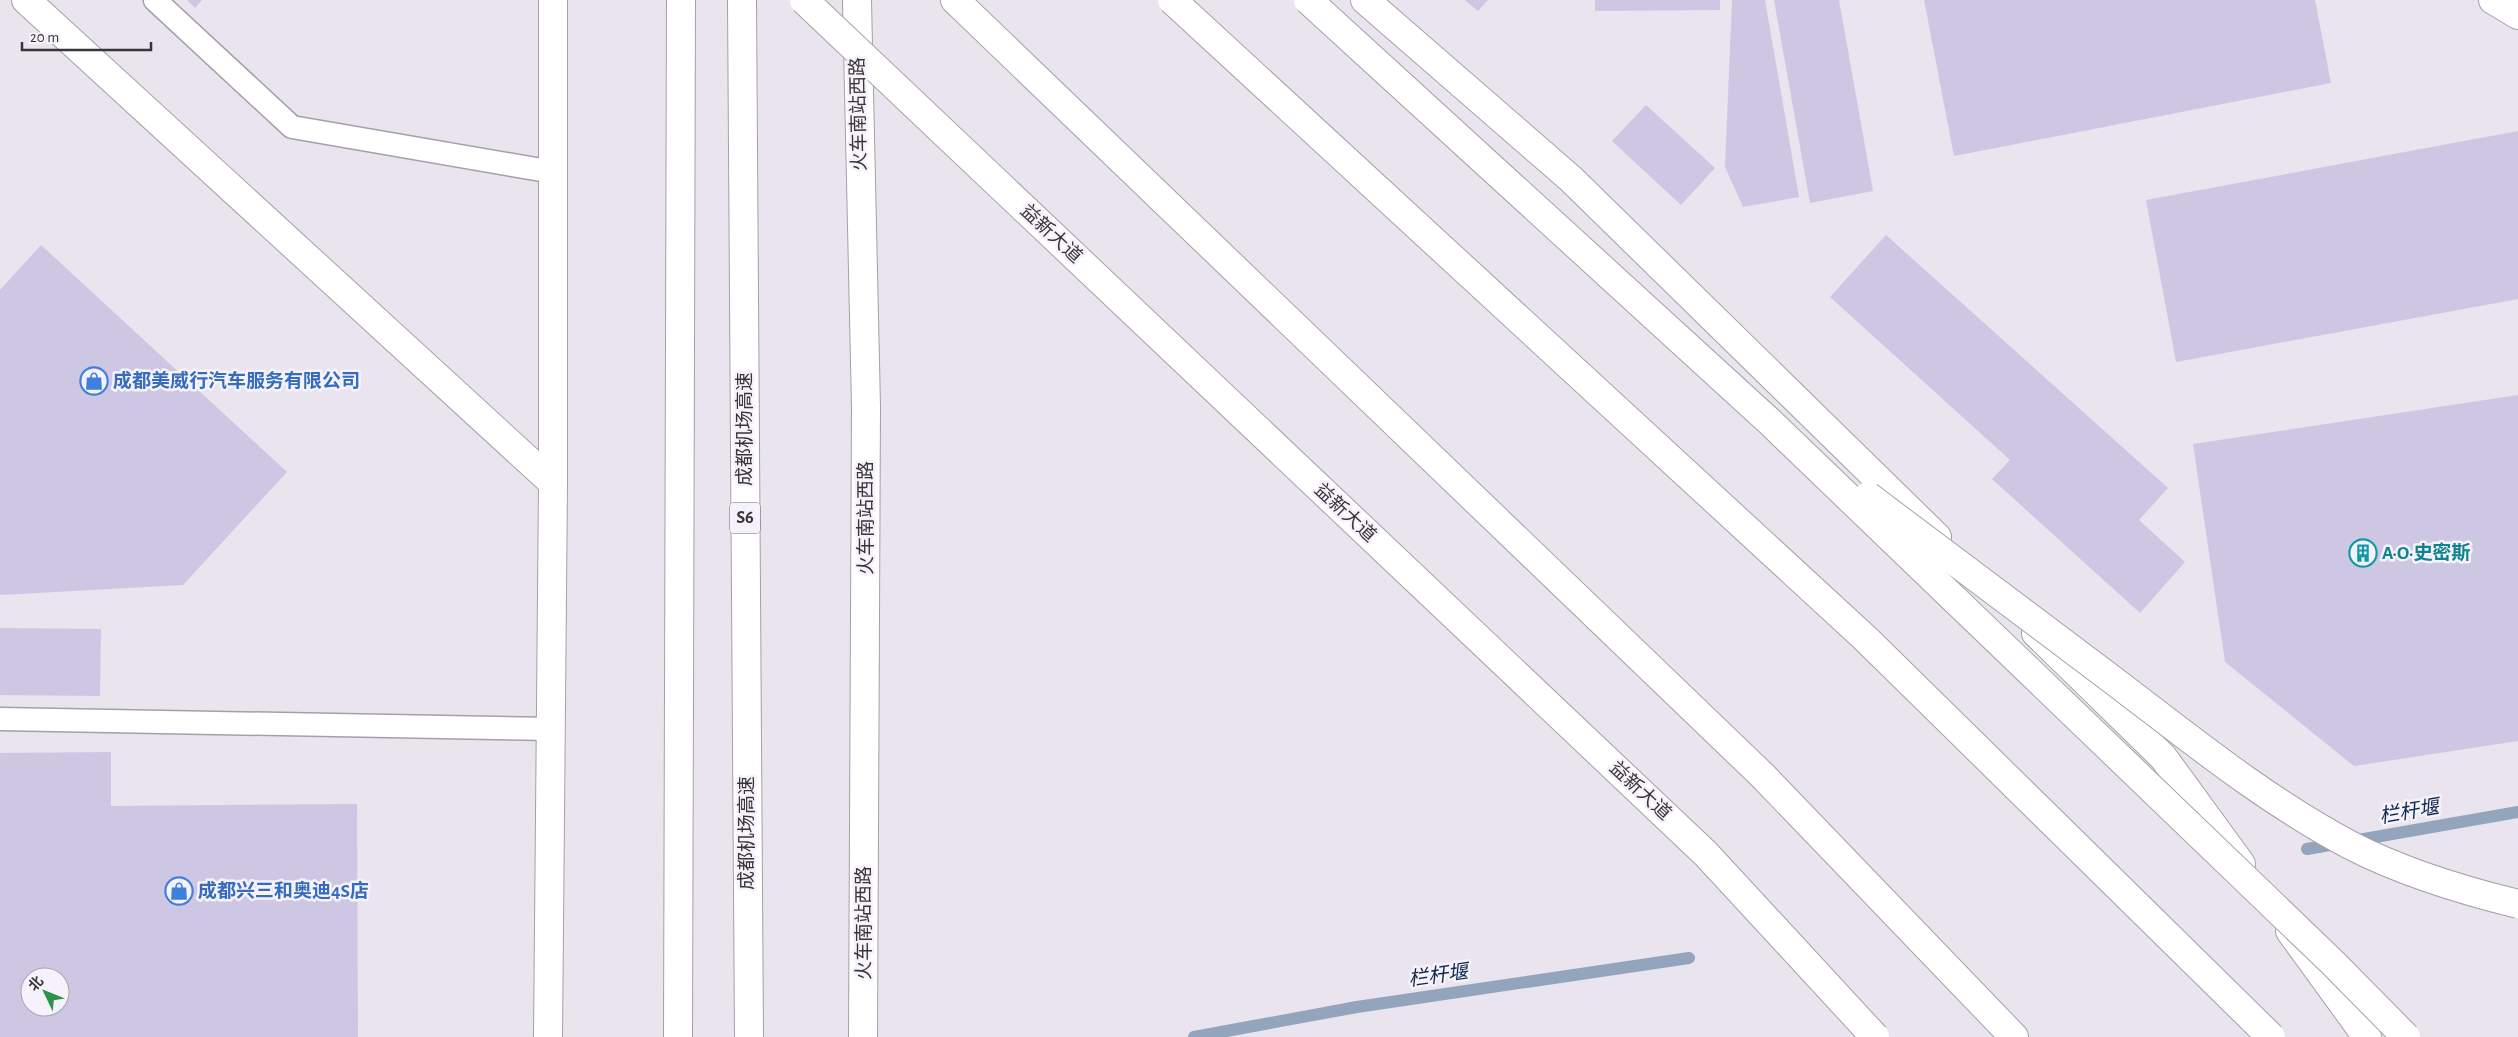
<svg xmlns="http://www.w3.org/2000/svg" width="2518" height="1037" font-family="'Alegreya Sans','Noto Sans SC',sans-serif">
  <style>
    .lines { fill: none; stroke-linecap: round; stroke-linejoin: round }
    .stream { stroke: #93a5bd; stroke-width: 12 }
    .building { fill: #cec7e4; fill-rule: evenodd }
    .service-casing { stroke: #a4a0a9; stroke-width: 25 }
    .minor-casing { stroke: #a4a0a9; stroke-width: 30 }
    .tertiary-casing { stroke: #a4a0a9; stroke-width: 30 }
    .secondary-casing { stroke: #a4a0a9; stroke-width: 30 }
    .primary-casing { stroke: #a4a0a9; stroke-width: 30 }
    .motorway-casing { stroke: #a4a0a9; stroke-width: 30 }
    .service { stroke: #fff; stroke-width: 22 }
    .minor { stroke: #fff; stroke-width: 28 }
    .tertiary { stroke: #fff; stroke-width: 28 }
    .secondary { stroke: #fff; stroke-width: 28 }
    .primary { stroke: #fff; stroke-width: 28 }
    .motorway { stroke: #fff; stroke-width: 28 }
    .primary-bridge-casing { stroke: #a4a0a9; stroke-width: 30; stroke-linecap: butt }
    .motorway-bridge-casing { stroke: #a4a0a9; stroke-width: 30; stroke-linecap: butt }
    .primary-bridge { stroke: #fff; stroke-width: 28 }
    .motorway-bridge { stroke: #fff; stroke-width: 28 }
    .labels { text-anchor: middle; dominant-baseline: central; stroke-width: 5; stroke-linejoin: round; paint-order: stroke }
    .shield { fill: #f6f2fb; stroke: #706e73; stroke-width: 1 }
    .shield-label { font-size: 18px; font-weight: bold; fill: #373539 }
    .street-label { font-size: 19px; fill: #373539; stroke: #f6f2fb }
    .shop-label { font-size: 19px; font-weight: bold; fill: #366cbe; stroke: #f6f2fb; text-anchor: start }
    .culture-label { font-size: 19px; font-weight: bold; fill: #0d838f; stroke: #f6f2fb; text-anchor: start }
    .water-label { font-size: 20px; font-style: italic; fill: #112a4d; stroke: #f6f2fb }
  </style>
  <rect width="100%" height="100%" fill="#e9e4ee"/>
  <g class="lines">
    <!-- stream -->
    <g class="stream">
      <polyline points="2307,849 2518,812"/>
      <polyline points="1194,1037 1357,1007 1689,958"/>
    </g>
  </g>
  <!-- building -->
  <g class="building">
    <polygon points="187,0 202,0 195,8"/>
    <polygon points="1465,0 1488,0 1478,11"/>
    <polygon points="1595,0 1720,0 1720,10 1595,11"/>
    <polygon points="1732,0 1765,0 1799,197 1743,207 1725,167"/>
    <polygon points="1774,0 1839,0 1873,191 1810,203"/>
    <polygon points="1924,0 2315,0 2331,83 1954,156"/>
    <polygon points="1646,105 1715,168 1681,205 1612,141"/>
    <polygon points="2518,131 2518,299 2176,362 2146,200"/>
    <polygon points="1886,235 2168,488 2139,520 2185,562 2140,613 1992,479 2010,460 1830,297"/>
    <polygon points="41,245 287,472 183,585 0,595 0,290"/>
    <polygon points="2518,395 2518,741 2354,766 2225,662 2193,444"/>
    <polygon points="0,628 101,629 100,696 0,695"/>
    <path d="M 111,752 L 111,806 L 357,804 L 358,1037 L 0,1037 L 0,753 ZM 30,977 L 60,977 L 60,1007 L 30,1007 Z"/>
  </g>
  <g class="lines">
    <!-- service casing -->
    <g class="service-casing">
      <g id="service">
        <polyline points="155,0 292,127 553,172"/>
        <polyline points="0,719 551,729"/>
      </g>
    </g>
    <!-- minor casing -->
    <g class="minor-casing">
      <polyline id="minor" points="2493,0 2518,15"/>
    </g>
    <!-- tertiary casing -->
    <g class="tertiary-casing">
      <polyline id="tertiary" points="26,0 553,483"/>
    </g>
    <!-- secondary casing -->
    <g class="secondary-casing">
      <g id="secondary">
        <polyline points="857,0 866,407 863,1037"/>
        <polyline points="1365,0 1571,179 1937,537"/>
        <polyline points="2036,633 2163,757 2241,864"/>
        <polyline points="2290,931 2367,1037"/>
        <polyline points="548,1037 553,483 553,0"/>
      </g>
    </g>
    <!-- primary casing -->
    <g class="primary-casing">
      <polyline id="primary" points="955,0 1762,775 2014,1037"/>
    </g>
    <!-- motorway casing -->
    <g class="motorway-casing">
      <g id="motorway">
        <polyline points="742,0 749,1037"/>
        <polyline points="678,1037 681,0"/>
      </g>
    </g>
    <!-- service -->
    <use href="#service" class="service"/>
    <!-- minor -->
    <use href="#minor" class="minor"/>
    <!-- tertiary -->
    <use href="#tertiary" class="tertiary"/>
    <!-- secondary -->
    <use href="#secondary" class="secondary"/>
    <!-- primary -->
    <use href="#primary" class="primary"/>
    <!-- motorway -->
    <use href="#motorway" class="motorway"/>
    <!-- primary-bridge casing -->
    <g class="primary-bridge-casing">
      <polyline id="primary-bridge" points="804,0 1706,854 1875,1037"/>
    </g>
    <!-- motorway-bridge casing -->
    <g class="motorway-bridge-casing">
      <g id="motorway-bridge">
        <polyline points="1172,0 1866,639 2271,1037"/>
        <polyline points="1308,0 1770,422 2333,963 2406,1037"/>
        <path d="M 1868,496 C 1950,558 2032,619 2114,681 C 2189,738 2265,800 2350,845 C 2402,872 2461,890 2518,904"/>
      </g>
    </g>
    <!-- primary-bridge -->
    <use href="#primary-bridge" class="primary-bridge"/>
    <!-- motorway-bridge -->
    <use href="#motorway-bridge" class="motorway-bridge"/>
  </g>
  <!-- icons -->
  <defs>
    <g id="shop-ring" transform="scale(1.4375)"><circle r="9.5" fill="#f6f2fb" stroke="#3f7fe0" stroke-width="1.5"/><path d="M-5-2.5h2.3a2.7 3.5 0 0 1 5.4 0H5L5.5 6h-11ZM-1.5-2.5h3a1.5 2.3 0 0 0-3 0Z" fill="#3f7fe0"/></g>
    <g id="building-ring" transform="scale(1.4375)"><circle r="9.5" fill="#f6f2fb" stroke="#0f9aa8" stroke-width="1.5"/><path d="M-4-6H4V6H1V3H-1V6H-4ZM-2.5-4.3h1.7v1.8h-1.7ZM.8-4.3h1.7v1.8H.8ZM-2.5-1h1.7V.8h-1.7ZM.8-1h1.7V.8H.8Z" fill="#0f9aa8"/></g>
  </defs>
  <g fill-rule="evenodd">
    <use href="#shop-ring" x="94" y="381"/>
    <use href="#building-ring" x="2363" y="553"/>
    <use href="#shop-ring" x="179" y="891"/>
  </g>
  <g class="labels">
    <!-- shield labels -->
    <rect class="shield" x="730" y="502.5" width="30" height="31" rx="4"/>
    <g class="shield-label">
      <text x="745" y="518">S6</text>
    </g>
    <!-- street labels -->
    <g class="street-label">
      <text transform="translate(859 114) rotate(-91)">火车南站西路</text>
      <text transform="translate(1051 234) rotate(43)">益新大道</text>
      <text transform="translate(745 429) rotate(-90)">成都机场高速</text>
      <text transform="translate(1345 513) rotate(43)">益新大道</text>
      <text transform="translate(866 518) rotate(-90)">火车南站西路</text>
      <text transform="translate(1640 791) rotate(43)">益新大道</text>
      <text transform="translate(747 833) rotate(-90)">成都机场高速</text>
      <text transform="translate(864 923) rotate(-90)">火车南站西路</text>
    </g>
    <!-- shop labels -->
    <g class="shop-label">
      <text x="113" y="381">成都美威行汽车服务有限公司</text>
      <text x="198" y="891">成都兴三和奥迪4S店</text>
    </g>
    <!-- culture labels -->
    <g class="culture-label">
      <text x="2382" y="553">A·O·史密斯</text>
    </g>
    <!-- water labels -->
    <g class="water-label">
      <text transform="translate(2409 812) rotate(-10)">栏杆堰</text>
      <text transform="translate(1438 976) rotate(-8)">栏杆堰</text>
    </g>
  </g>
  <!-- north arrow -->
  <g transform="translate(45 992) rotate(313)"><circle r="24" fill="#f6f2fb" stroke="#aaa6ad"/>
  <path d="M0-4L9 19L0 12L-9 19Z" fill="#2b934a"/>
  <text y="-8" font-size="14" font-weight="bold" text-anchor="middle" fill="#373539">北</text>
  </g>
  <!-- scale -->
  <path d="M22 42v8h129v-8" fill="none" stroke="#373539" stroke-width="2.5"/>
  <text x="30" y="42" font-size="15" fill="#373539" stroke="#f6f2fb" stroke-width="4" paint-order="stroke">20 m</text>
</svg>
